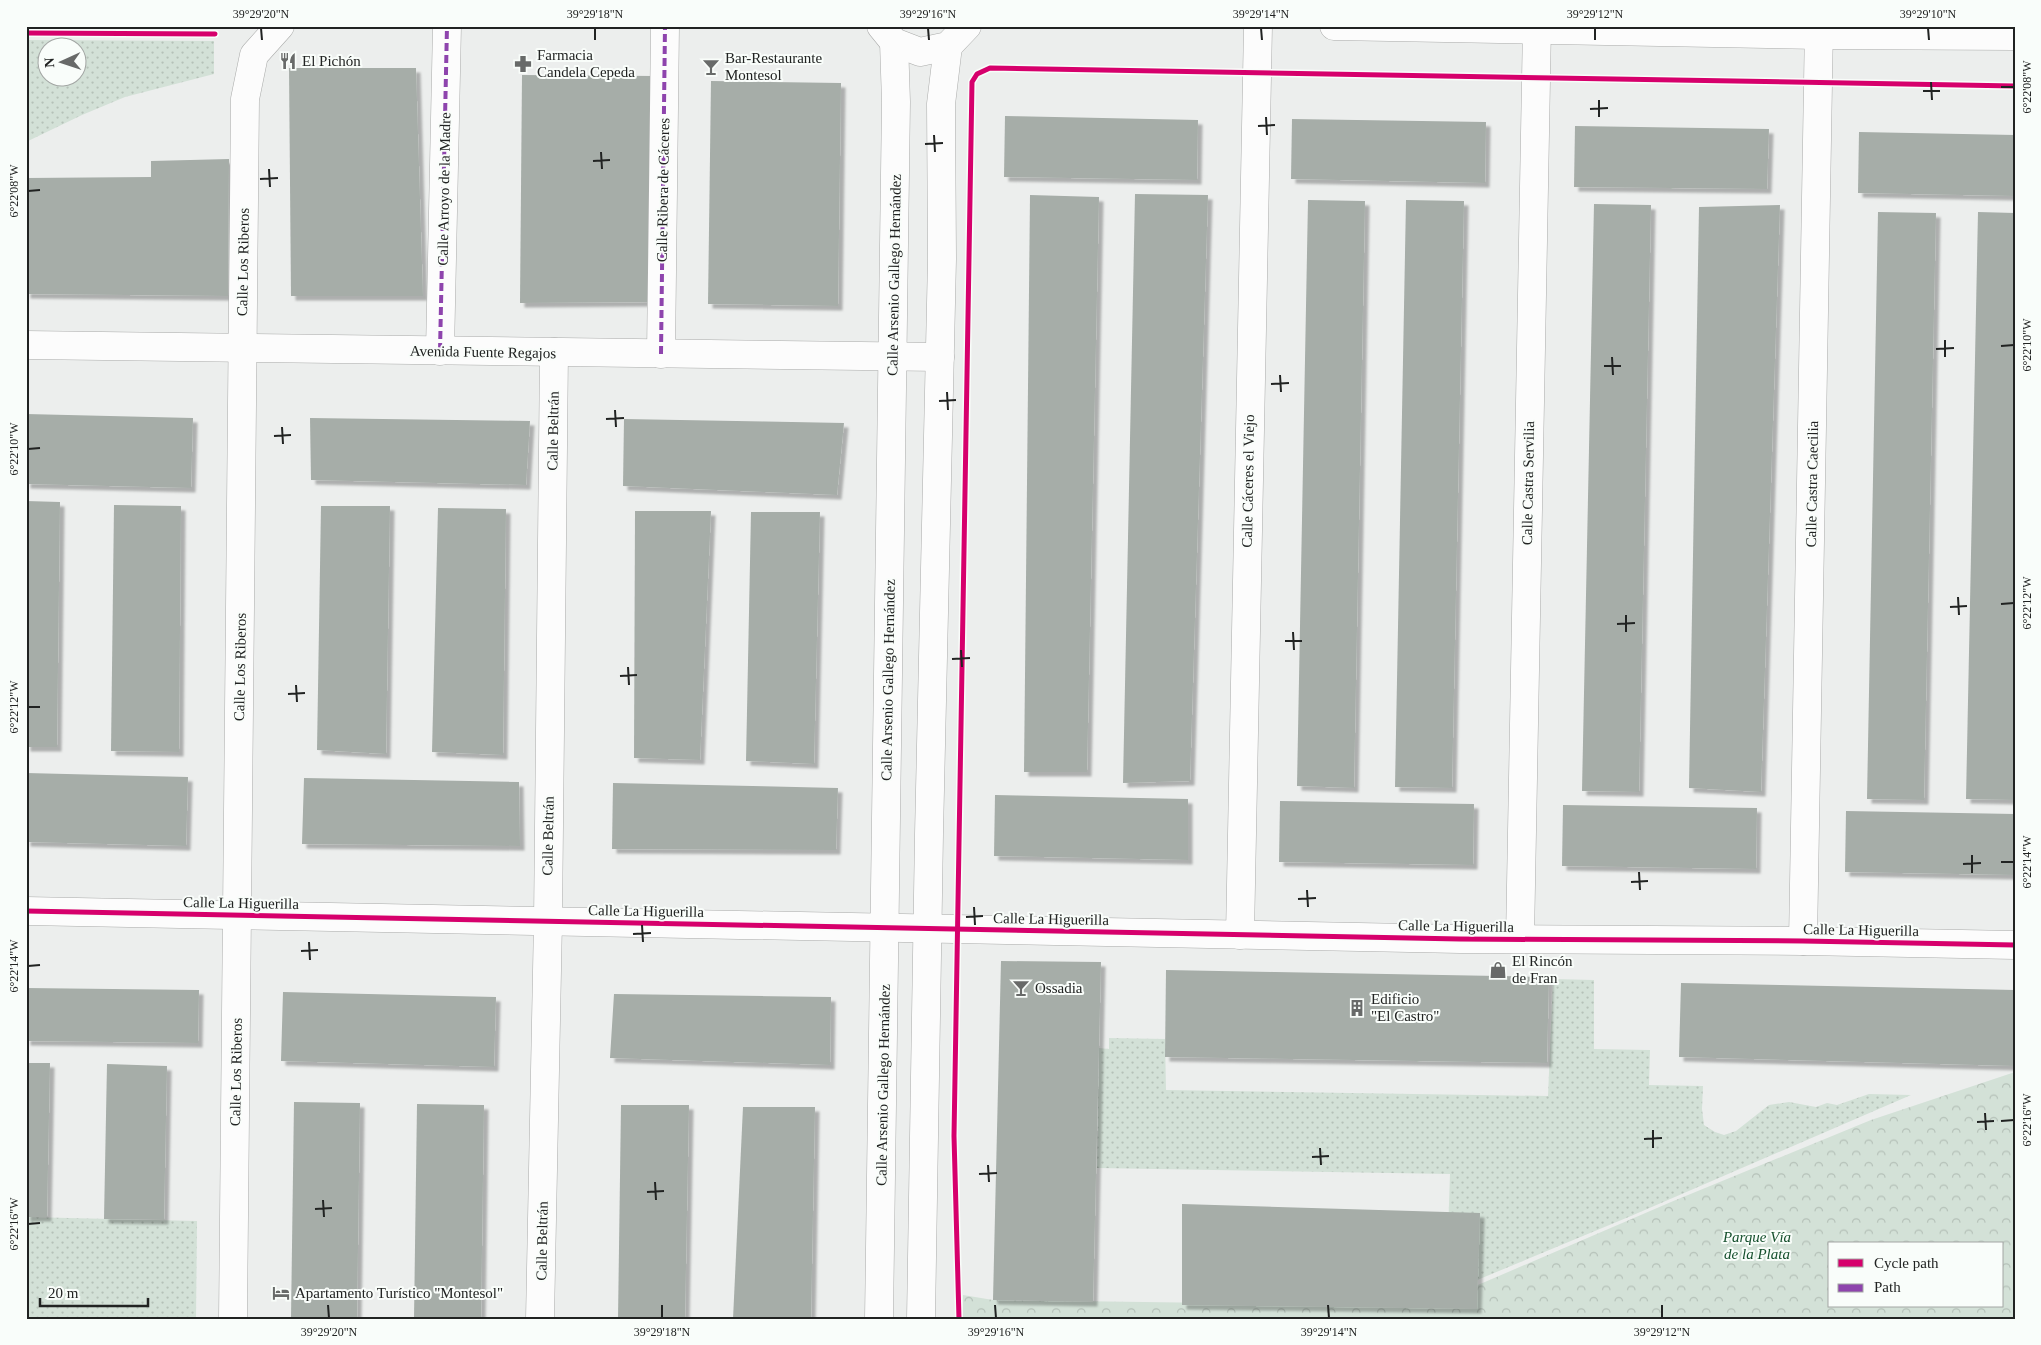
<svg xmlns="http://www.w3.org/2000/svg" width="2041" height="1345" font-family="Georgia,serif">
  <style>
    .grass { fill: url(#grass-dots); fill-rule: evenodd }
    .park { fill: url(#park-crowns); fill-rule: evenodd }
    .building { fill: #a6ada8; filter: url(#shadow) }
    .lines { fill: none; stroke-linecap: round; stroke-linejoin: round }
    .street-casing { stroke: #aaabaa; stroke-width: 29 }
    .secondary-casing { stroke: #aaabaa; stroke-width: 29 }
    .street { stroke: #fcfcfc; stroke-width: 28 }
    .secondary { stroke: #fcfcfc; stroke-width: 28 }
    .quiet { stroke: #8e44ad; stroke-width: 4; stroke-dasharray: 8 4; stroke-linecap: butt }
    .cycleway-casing { stroke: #f9fdfa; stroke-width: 8 }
    .cycleway { stroke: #d6006c; stroke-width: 5 }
    .ticks { fill: none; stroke: #212322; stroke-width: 2 }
    .labels { text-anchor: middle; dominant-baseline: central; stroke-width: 4; stroke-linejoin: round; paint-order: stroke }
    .poi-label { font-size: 15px; fill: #212322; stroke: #f9fdfa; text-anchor: start }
    .street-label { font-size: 15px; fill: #212322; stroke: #f9fdfa }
    .park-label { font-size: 15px; font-style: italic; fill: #144f2c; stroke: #f9fdfa }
    .neatline { fill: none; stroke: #212322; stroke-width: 2 }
    .ticks-label { font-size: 12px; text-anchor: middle; fill: #212322 }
  </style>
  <defs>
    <pattern id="grass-dots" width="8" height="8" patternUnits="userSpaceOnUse" patternTransform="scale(1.25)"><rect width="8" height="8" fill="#d3e1d7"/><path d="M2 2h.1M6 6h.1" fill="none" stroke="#b5c1b8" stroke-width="1.8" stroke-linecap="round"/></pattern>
    <pattern id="park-crowns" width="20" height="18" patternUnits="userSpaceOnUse" patternTransform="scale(1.25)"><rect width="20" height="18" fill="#d3e1d7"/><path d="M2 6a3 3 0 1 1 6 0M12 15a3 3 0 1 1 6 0" fill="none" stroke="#b5c1b8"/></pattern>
    <filter id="shadow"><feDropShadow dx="4.5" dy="4.5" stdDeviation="1" flood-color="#0004"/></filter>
  </defs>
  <rect width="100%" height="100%" fill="#eceeed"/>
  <!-- grass -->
  <g class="grass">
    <path d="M 26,40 L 214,41 L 214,74 L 125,97 L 82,115 L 26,142 ZM 48,48 L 78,48 L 78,78 L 48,78 Z"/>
    <polygon points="1553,979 1594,980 1594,1049 1650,1050 1649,1085 1703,1086 1702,1109 1704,1125 1715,1132 1724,1135 1736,1131 1769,1105 1789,1102 1816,1107 1827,1103 1837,1105 1869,1094 1911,1095 1631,1216 1446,1293 1450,1174 1097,1168 1099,1048 1109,1049 1109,1038 1165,1039 1166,1090 1548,1096"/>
    <polygon points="26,1217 197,1221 196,1319 26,1319"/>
  </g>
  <!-- park -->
  <path class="park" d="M 2015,1072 L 2015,1319 L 963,1319 L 963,1295 L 993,1300 L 1429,1306 L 1671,1202 L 1871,1120 ZM 1830,1244 L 2002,1244 L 2002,1306 L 1830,1306 Z"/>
  <!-- building -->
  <g class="building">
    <polygon points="289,68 416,68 423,296 291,296"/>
    <polygon points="522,75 655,76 651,302 520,303"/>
    <polygon points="711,81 841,83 838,306 708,304"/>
    <polygon points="1005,116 1198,120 1197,180 1004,177"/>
    <polygon points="1292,119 1486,122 1485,183 1291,179"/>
    <polygon points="1575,126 1769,129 1767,189 1574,187"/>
    <polygon points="1859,132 2015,135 2015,196 1858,193"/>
    <polygon points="229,159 228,296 26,294 26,178 151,177 151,161"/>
    <polygon points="1135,194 1208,195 1190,781 1123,783"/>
    <polygon points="1030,195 1099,197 1087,772 1024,772"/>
    <polygon points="1308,200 1365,201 1354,788 1297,786"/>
    <polygon points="1406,200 1464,201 1452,788 1395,787"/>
    <polygon points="1594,204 1651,205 1639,792 1582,791"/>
    <polygon points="1780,205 1761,792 1689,788 1699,207"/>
    <polygon points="1878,212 1936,213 1924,800 1867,799"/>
    <polygon points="1978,212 2015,213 2015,800 1966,799"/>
    <polygon points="26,414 193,418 191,488 26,484"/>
    <polygon points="310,418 530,421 526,485 311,480"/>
    <polygon points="624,419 844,423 837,495 623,486"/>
    <polygon points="26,501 60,502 57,747 26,747"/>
    <polygon points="114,505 181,506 179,752 111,751"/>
    <polygon points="321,506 390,506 386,754 317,750"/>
    <polygon points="438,508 506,509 503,755 432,752"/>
    <polygon points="635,511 711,511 700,760 634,758"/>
    <polygon points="751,512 820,512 814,764 746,761"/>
    <polygon points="26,773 188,777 186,846 26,842"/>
    <polygon points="304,778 519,782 520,846 302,844"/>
    <polygon points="613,783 838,788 836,850 612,849"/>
    <polygon points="995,795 1188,799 1188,860 994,856"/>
    <polygon points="1280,801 1474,804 1473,865 1279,862"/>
    <polygon points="1563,805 1757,808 1756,869 1562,866"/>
    <polygon points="1846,811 2015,814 2015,875 1845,872"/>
    <polygon points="1001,961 1101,962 1093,1302 993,1300"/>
    <polygon points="1166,970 1549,977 1547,1063 1165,1057"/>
    <polygon points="1681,983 2015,990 2015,1066 1679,1057"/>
    <polygon points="26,988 199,990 198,1043 26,1041"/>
    <polygon points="283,992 496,997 494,1067 281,1061"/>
    <polygon points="614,994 831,997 830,1065 610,1058"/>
    <polygon points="26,1063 50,1063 47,1217 26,1217"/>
    <polygon points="107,1064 167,1066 164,1220 104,1219"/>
    <polygon points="294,1102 360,1103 357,1319 291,1319"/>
    <polygon points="417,1104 484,1105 481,1319 414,1319"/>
    <polygon points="621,1105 689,1105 685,1319 618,1319"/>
    <polygon points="743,1107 815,1107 811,1319 733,1319"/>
    <polygon points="1182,1204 1480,1213 1477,1309 1182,1305"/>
  </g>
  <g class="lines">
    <!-- street casing -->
    <g class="street-casing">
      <g id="street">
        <polyline points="26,345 940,357"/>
        <polyline points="440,351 447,26"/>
        <polyline points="661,354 665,26"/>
        <polyline points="26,911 1460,939 1803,941 2015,945"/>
        <polyline points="1240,935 1258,26"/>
        <polyline points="1520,939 1537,26"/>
        <polyline points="1803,941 1819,26"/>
        <polyline points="233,1319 245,99 254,55 280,26"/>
        <polyline points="540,1319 548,921 554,352"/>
      </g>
    </g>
    <!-- secondary casing -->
    <g class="secondary-casing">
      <g id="secondary">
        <polyline points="881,26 894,42 920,52 948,46 967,26"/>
        <polyline points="1334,26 1819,35 2015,36"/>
        <polyline points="879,1319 896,102 894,42"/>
        <polyline points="921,1319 929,834 942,259 941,104 948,46"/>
      </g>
    </g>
    <!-- street -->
    <use href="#street" class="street"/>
    <!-- secondary -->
    <use href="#secondary" class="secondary"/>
    <!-- quiet -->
    <g class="quiet">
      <polyline points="440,351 447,26"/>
      <polyline points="661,354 665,26"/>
    </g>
    <!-- cycleway casing -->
    <g class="cycleway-casing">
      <g id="cycleway">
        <polyline points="26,33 215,34"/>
        <polyline points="26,911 1460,939 1803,941 2015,945"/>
        <polyline points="959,1319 954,1136 972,82 977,74 990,68 2015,86"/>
      </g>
    </g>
    <!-- cycleway -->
    <use href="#cycleway" class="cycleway"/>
  </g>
  <!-- ticks -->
  <path class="ticks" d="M 261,28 L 262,40M 595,28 L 595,40M 928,28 L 929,40M 1261,28 L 1262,40M 1595,28 L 1595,40M 1928,28 L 1929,40M 1931,82 L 1932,100M 2001,87 L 2014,87M 1923,91 L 1940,91M 1599,100 L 1599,117M 1590,109 L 1608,108M 1266,117 L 1267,135M 1258,126 L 1275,125M 934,135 L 935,152M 925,144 L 943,143M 601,152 L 602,169M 593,161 L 610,160M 269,169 L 270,187M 260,179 L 278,178M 28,191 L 40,190M 1945,340 L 1945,357M 2001,346 L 2014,345M 1936,349 L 1954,348M 1612,357 L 1613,375M 1604,366 L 1621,366M 1280,375 L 1281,392M 1271,384 L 1289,383M 947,392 L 948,410M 939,401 L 956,400M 615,410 L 616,427M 606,419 L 624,418M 282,427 L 283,444M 274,436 L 291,435M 28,449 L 40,448M 1958,597 L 1959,615M 2001,604 L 2014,603M 1950,607 L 1967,606M 1626,615 L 1626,632M 1617,624 L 1635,623M 1293,632 L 1294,650M 1285,641 L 1302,641M 961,650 L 962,667M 952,659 L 970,658M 628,667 L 629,685M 620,676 L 637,675M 296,685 L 297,702M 288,694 L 305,693M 28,707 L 40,707M 1972,855 L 1972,873M 2001,862 L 2014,862M 1963,864 L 1981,863M 1639,872 L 1640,890M 1631,882 L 1648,881M 1307,890 L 1308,907M 1298,899 L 1316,898M 974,907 L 975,925M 966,917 L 983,916M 642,925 L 643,942M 633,934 L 651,933M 309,942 L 310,960M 301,951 L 318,950M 28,966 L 40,965M 1985,1113 L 1986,1130M 2001,1121 L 2014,1120M 1977,1122 L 1994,1121M 1653,1130 L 1653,1148M 1644,1139 L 1662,1138M 1320,1148 L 1321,1165M 1312,1157 L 1329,1156M 988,1165 L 989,1182M 979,1174 L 997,1173M 655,1182 L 656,1200M 647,1192 L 664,1191M 323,1200 L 324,1217M 315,1209 L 332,1208M 28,1224 L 40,1223M 328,1305 L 329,1318M 662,1305 L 662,1318M 995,1305 L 996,1318M 1328,1305 L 1329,1318M 1662,1305 L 1662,1318"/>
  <!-- icons -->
  <defs>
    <g id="restaurant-bare" transform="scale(1.35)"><path d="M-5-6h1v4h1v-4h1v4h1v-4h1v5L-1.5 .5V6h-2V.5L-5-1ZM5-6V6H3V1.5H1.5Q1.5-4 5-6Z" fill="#686a69" stroke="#f9fdfa" stroke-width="2.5" paint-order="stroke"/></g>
    <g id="pharmacy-bare" transform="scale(1.35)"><path d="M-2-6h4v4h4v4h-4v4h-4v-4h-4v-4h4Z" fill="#686a69" stroke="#f9fdfa" stroke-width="2.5" paint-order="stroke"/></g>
    <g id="bar-bare" transform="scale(1.35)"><path d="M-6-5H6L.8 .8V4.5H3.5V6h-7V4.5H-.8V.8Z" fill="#686a69" stroke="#f9fdfa" stroke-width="2.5" paint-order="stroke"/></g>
    <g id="shop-bare" transform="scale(1.35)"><path d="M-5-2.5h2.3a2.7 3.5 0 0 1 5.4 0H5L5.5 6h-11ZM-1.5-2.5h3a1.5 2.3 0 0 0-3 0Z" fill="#686a69" stroke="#f9fdfa" stroke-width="2.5" paint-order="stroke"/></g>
    <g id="building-bare" transform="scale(1.35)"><path d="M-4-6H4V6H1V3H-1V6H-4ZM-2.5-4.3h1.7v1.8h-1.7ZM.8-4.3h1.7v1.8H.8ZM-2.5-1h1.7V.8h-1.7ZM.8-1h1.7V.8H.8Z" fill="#686a69" stroke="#f9fdfa" stroke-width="2.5" paint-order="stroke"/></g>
    <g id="hotel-bare" transform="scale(1.35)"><path d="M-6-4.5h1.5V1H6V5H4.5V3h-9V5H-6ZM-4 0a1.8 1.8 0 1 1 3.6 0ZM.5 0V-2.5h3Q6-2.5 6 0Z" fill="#686a69" stroke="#f9fdfa" stroke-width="2.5" paint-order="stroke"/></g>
  </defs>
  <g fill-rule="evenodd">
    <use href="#restaurant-bare" x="288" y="61"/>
    <use href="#pharmacy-bare" x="523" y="64"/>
    <use href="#bar-bare" x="711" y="67"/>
    <use href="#shop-bare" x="1498" y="970"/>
    <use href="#bar-bare" x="1021" y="988"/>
    <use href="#building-bare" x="1357" y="1008"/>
    <use href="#hotel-bare" x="281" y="1293"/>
  </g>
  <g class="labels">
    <!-- poi labels -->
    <g class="poi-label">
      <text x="537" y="55">Farmacia<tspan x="537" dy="17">Candela Cepeda</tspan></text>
      <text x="725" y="58">Bar-Restaurante<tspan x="725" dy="17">Montesol</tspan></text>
      <text x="302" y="61">El Pichón</text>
      <text x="1512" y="961">El Rincón<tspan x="1512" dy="17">de Fran</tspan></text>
      <text x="1035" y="988">Ossadia</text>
      <text x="1371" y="999">Edificio<tspan x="1371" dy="17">"El Castro"</tspan></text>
      <text x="295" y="1293">Apartamento Turístico "Montesol"</text>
    </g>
    <!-- street labels -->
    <g class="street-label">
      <text transform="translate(444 189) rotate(-89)">Calle Arroyo de la Madre</text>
      <text transform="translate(663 190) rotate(-89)">Calle Ribera de Cáceres</text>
      <text transform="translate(243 262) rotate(-89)">Calle Los Riberos</text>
      <text transform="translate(894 275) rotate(-89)">Calle Arsenio Gallego Hernández</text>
      <text transform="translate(483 352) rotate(1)">Avenida Fuente Regajos</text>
      <text transform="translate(553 431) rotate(-89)">Calle Beltrán</text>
      <text transform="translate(1248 481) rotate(-89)">Calle Cáceres el Viejo</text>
      <text transform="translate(1528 483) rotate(-89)">Calle Castra Servilia</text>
      <text transform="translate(1812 484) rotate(-89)">Calle Castra Caecilia</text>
      <text transform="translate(240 667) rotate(-89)">Calle Los Riberos</text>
      <text transform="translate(888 680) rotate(-89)">Calle Arsenio Gallego Hernández</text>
      <text transform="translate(548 836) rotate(-89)">Calle Beltrán</text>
      <text transform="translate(241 903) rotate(1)">Calle La Higuerilla</text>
      <text transform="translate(646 911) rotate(1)">Calle La Higuerilla</text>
      <text transform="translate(1051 919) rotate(1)">Calle La Higuerilla</text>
      <text transform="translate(1456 926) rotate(1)">Calle La Higuerilla</text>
      <text transform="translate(1861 930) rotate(1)">Calle La Higuerilla</text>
      <text transform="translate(236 1072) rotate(-89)">Calle Los Riberos</text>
      <text transform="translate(883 1085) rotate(-89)">Calle Arsenio Gallego Hernández</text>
      <text transform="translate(542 1241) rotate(-89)">Calle Beltrán</text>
    </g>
    <!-- park labels -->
    <g class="park-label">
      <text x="1757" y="1237">Parque Vía<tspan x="1757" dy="17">de la Plata</tspan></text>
    </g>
  </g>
  <!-- border -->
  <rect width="2041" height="1345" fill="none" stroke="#f9fdfa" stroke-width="55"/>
  <!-- legend -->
  <rect x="1828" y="1242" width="175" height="65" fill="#f9fdfa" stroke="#a3a6a4"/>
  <rect x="1838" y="1259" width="25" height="8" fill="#d6006c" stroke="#a3a6a4"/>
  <text x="1874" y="1268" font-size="15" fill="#212322">Cycle path</text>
  <rect x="1838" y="1284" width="25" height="8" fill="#8e44ad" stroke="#a3a6a4"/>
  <text x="1874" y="1292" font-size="15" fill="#212322">Path</text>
  <!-- north arrow -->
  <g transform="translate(62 62) rotate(267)"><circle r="24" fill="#f9fdfa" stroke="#a3a6a4"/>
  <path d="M0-4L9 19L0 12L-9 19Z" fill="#686a69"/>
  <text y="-8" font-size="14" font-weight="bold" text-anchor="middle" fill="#212322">N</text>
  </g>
  <!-- scale -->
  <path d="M40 1298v8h108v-8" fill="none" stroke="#212322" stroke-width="2.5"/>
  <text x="48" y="1298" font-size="15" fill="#212322" stroke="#f9fdfa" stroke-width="4" paint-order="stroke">20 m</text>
  <rect x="28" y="28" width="1986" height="1290" class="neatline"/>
  <g class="ticks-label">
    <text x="261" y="18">39°29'20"N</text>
    <text x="595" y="18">39°29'18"N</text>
    <text x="928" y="18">39°29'16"N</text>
    <text x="1261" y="18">39°29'14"N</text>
    <text x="1595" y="18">39°29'12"N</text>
    <text x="1928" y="18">39°29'10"N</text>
    <text transform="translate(2027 87) rotate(-90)" y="4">6°22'08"W</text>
    <text transform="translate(14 191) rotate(-90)" y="4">6°22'08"W</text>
    <text transform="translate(2027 345) rotate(-90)" y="4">6°22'10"W</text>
    <text transform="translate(14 449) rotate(-90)" y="4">6°22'10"W</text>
    <text transform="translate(2027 603) rotate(-90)" y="4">6°22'12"W</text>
    <text transform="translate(14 707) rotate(-90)" y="4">6°22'12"W</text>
    <text transform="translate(2027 862) rotate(-90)" y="4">6°22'14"W</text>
    <text transform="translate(14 966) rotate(-90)" y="4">6°22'14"W</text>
    <text transform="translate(2027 1120) rotate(-90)" y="4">6°22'16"W</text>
    <text transform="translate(14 1224) rotate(-90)" y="4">6°22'16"W</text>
    <text x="329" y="1336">39°29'20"N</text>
    <text x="662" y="1336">39°29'18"N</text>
    <text x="996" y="1336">39°29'16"N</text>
    <text x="1329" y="1336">39°29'14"N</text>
    <text x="1662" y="1336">39°29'12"N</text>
  </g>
</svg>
